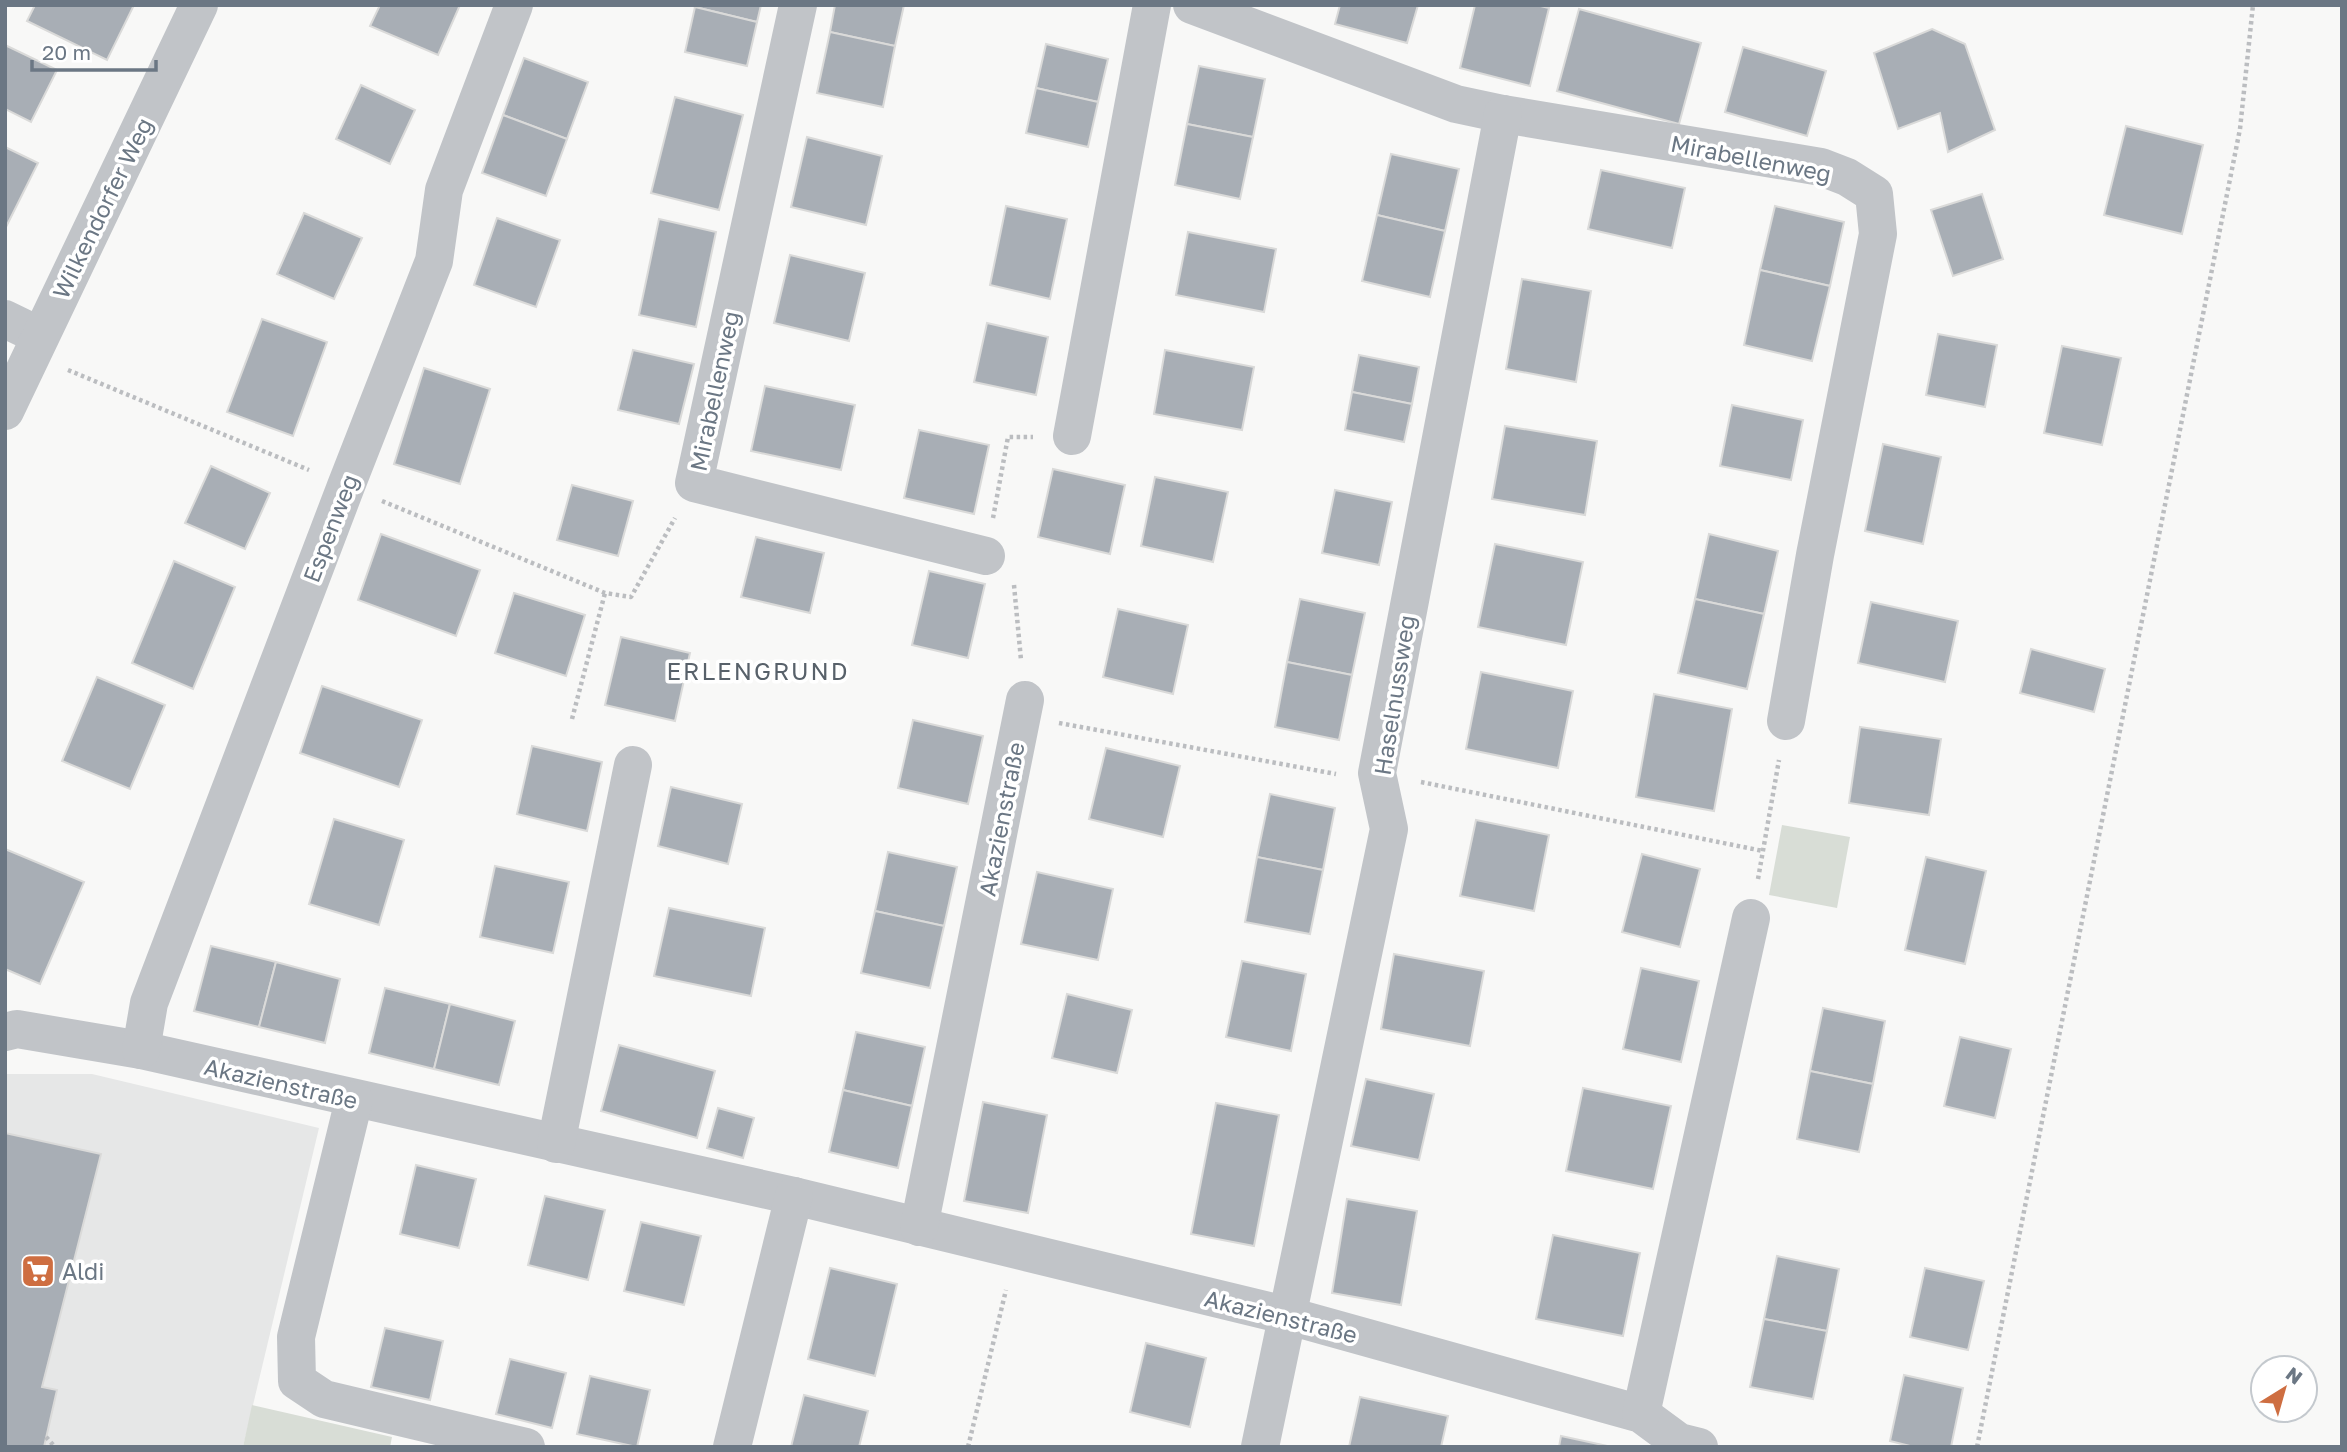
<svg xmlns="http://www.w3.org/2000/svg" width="2347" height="1452" font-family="'Golos Text',sans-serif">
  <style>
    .built { fill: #e6e7e7 }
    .green { fill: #d8ddd6 }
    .building { fill: #a8aeb5; stroke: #dadad9; stroke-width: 2 }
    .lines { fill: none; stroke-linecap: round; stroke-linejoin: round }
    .path { stroke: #bbbdc0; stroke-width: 4.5; stroke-dasharray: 3.5 3.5; stroke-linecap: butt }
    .minor { stroke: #c1c4c8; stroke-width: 38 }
    .labels { text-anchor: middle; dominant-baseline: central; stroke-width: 7; stroke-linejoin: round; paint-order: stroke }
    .street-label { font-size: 23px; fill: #6b7784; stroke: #fff }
    .poi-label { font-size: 23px; fill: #6b7784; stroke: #fff; text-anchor: start }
    .neighbourhood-label { font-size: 24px; letter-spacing: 2px; fill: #58616a; stroke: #fff }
  </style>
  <rect width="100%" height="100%" fill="#f8f8f7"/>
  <!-- built -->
  <polygon class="built" points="5,1074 92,1074 319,1128 243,1447 5,1447"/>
  <!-- green -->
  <g class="green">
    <polygon points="1782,825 1850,837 1837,908 1769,895"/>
    <polygon points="252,1405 392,1437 390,1447 243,1447"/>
  </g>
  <!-- building -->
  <g class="building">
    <polygon points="35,5 134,5 107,60 27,21"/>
    <polygon points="380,5 460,5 438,55 370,26"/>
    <polygon points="696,5 761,5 757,22 695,7"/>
    <polygon points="835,5 904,5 895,46 830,32"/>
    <polygon points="1340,5 1418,5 1407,43 1335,24"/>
    <polygon points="1475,5 1536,5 1549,8 1530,86 1460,68"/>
    <polygon points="695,7 757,22 747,66 685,52"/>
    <polygon points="1579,9 1701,43 1679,124 1557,91"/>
    <polygon points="1932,29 1965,44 1995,130 1948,152 1940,113 1898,129 1874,53"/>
    <polygon points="830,32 895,46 883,107 817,93"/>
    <polygon points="1046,44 1108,59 1098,102 1036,88"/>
    <polygon points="5,45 57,70 31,122 5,109"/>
    <polygon points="1743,47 1826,71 1807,136 1725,112"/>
    <polygon points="524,58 588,82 567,139 503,115"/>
    <polygon points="1199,66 1265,79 1253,137 1187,124"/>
    <polygon points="361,85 415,110 390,164 336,139"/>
    <polygon points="1036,88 1098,102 1088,147 1026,133"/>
    <polygon points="675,97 743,115 719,210 651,193"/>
    <polygon points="503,115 567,139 546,196 482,173"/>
    <polygon points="1187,124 1253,137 1240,199 1175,185"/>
    <polygon points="2126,126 2203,145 2182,234 2104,215"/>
    <polygon points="807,137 882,156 866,225 791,207"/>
    <polygon points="5,147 38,163 5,229"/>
    <polygon points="1391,154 1459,169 1445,231 1377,215"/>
    <polygon points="1601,170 1685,188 1672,248 1588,229"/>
    <polygon points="1982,194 2003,259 1953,276 1931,210"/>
    <polygon points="1006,206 1067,219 1050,299 990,285"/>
    <polygon points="1775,206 1844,222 1830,286 1760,270"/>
    <polygon points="304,213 362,238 334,299 277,274"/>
    <polygon points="1377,215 1445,231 1430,297 1362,281"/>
    <polygon points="497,218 560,240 536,307 474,285"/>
    <polygon points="659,219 716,232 696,327 639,315"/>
    <polygon points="1188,232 1276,249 1264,312 1176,295"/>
    <polygon points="790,255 865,273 849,341 774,323"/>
    <polygon points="1760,270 1830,286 1812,361 1744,345"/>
    <polygon points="1522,279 1591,291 1576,382 1506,369"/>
    <polygon points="262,319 327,342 293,436 227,412"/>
    <polygon points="987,323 1048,337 1036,395 974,382"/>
    <polygon points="1938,334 1997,345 1985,407 1926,395"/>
    <polygon points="2062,346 2121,358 2102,445 2044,433"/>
    <polygon points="633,350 694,364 679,424 618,410"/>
    <polygon points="1165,350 1254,367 1242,430 1154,414"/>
    <polygon points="1359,355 1419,367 1412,404 1352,392"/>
    <polygon points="424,368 490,389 460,484 394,464"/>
    <polygon points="765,386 855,405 841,470 751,451"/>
    <polygon points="1352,392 1412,404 1404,442 1345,430"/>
    <polygon points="1732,405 1803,420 1791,480 1720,466"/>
    <polygon points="1505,426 1597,441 1585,515 1492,499"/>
    <polygon points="919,430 989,445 974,514 904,498"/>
    <polygon points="1883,444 1941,457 1923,544 1865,531"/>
    <polygon points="211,466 270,493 245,549 185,523"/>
    <polygon points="1053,469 1125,485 1110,554 1038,537"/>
    <polygon points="1155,477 1228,492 1213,562 1141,546"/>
    <polygon points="572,485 633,501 618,556 557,540"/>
    <polygon points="1335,490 1392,502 1379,565 1322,553"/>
    <polygon points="381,534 480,570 456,636 358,600"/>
    <polygon points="1709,534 1778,551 1764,614 1695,599"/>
    <polygon points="756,537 824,553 810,613 741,597"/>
    <polygon points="1495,544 1583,562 1566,645 1478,627"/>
    <polygon points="174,561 235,587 193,689 132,663"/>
    <polygon points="929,571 985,584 968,658 912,645"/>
    <polygon points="514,593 585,615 566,676 495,653"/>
    <polygon points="1300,599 1365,613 1352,675 1287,662"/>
    <polygon points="1695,599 1764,614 1747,689 1678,673"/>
    <polygon points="1871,602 1958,621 1945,682 1858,663"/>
    <polygon points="1118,609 1188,625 1173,694 1103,677"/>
    <polygon points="621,637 690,653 675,721 605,705"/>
    <polygon points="2031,649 2105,669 2094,712 2020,693"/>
    <polygon points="1287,662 1352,675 1339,740 1275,727"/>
    <polygon points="1481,672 1573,691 1558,768 1466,749"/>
    <polygon points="97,677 165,705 130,789 62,761"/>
    <polygon points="322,686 422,720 399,787 300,753"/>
    <polygon points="1654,694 1732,709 1714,811 1636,797"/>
    <polygon points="913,720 983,736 968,804 898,788"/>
    <polygon points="1860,727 1941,739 1929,815 1849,803"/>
    <polygon points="532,746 602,762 587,831 517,814"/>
    <polygon points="1106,748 1180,766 1163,837 1089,819"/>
    <polygon points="671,787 742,804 728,864 658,846"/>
    <polygon points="1270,794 1335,808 1323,870 1257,857"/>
    <polygon points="334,819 404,840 379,925 309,904"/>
    <polygon points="1476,820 1549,835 1534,911 1460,896"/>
    <polygon points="5,849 84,882 40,984 5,969"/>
    <polygon points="888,852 957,867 944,926 875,911"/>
    <polygon points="1642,854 1700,869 1680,947 1622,932"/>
    <polygon points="1257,857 1323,870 1310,934 1245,922"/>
    <polygon points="1926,857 1986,871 1965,964 1905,950"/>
    <polygon points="495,866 569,882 553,953 480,937"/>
    <polygon points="1037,872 1113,889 1098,960 1021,944"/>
    <polygon points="669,908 765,928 751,996 654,976"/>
    <polygon points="875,911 944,926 930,988 861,973"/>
    <polygon points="211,946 276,962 259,1027 194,1011"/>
    <polygon points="1394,954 1484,971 1470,1046 1381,1029"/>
    <polygon points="1242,961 1306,974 1291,1051 1226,1037"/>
    <polygon points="276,962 340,979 325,1043 259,1027"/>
    <polygon points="1641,968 1699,981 1681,1062 1623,1049"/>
    <polygon points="385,988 450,1004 434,1069 369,1053"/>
    <polygon points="1067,994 1132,1010 1117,1073 1052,1058"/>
    <polygon points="450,1004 515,1021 499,1085 434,1069"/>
    <polygon points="1823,1008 1885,1021 1873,1084 1810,1071"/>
    <polygon points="856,1032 925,1047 912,1106 843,1090"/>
    <polygon points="1960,1037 2011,1049 1995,1118 1944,1106"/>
    <polygon points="619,1045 715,1071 697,1138 601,1111"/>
    <polygon points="1810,1071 1873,1084 1859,1152 1797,1139"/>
    <polygon points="1366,1079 1434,1094 1419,1160 1351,1146"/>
    <polygon points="1583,1088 1671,1106 1653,1189 1566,1171"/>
    <polygon points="843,1090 912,1106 898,1168 829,1152"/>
    <polygon points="983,1102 1047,1115 1028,1213 964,1201"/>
    <polygon points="1216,1103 1279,1115 1254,1246 1191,1234"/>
    <polygon points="718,1108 754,1118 743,1158 707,1148"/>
    <polygon points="5,1133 101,1154 42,1387 57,1390 44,1447 5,1447"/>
    <polygon points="416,1165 476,1179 459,1248 400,1234"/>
    <polygon points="545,1196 605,1210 588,1280 528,1265"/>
    <polygon points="1347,1199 1417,1211 1401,1305 1332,1293"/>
    <polygon points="641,1222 701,1236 684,1305 624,1291"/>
    <polygon points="1553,1235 1640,1253 1623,1336 1536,1319"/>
    <polygon points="1777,1256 1839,1269 1827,1331 1764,1319"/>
    <polygon points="830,1268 897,1284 875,1376 808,1359"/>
    <polygon points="1925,1268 1984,1281 1968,1350 1910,1337"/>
    <polygon points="1764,1319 1827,1331 1813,1399 1750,1387"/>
    <polygon points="385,1328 443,1341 430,1400 371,1387"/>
    <polygon points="1146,1343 1206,1358 1190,1427 1130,1412"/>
    <polygon points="510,1359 566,1373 552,1428 496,1414"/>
    <polygon points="1904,1375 1963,1388 1951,1447 1914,1447 1890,1441"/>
    <polygon points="590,1376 650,1390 637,1447 577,1434"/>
    <polygon points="804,1395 868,1411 859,1447 791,1447"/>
    <polygon points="1360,1397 1448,1416 1441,1447 1349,1447"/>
    <polygon points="1561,1436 1612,1447 1559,1447"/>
  </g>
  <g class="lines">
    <!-- path -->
    <g class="path">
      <polyline points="68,370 309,470"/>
      <polyline points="382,501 605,593 631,597 675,518"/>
      <polyline points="993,518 1008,437 1033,437"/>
      <polyline points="1014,585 1021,660"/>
      <polyline points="572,719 605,593"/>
      <polyline points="1059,723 1336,774"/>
      <polyline points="1421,782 1763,851"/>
      <polyline points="1758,879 1779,760"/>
      <polyline points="46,1437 55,1447"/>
      <polyline points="968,1447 1006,1290"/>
      <polyline points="1977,1447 2240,129 2253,5"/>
    </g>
    <!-- minor -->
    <g class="minor">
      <polyline points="798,5 694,483 986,556"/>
      <polyline points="1192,5 1456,104 1503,114 1821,167 1847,177 1874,194 1878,234 1815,555 1786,721"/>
      <polyline points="5,319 40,336"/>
      <polyline points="5,411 199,5"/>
      <polyline points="1072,436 1152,5"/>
      <polyline points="5,1032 17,1029 141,1050 794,1196 1289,1316 1641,1414 1679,1442 1699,1447"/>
      <polyline points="141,1050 149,1003 346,486 434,261 444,190 514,5"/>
      <polyline points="354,1100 296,1337 297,1381 324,1399 526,1447"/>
      <polyline points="556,1144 633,765"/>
      <polyline points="919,1227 1025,700"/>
      <polyline points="1641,1414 1751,918"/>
      <polyline points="732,1447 794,1196"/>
      <polyline points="1260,1447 1389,829 1377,773 1503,114"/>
    </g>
  </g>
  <!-- icons -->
  <defs>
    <g id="supermarket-square" transform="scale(1.75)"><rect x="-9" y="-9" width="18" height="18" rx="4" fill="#ce6e41" stroke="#fff"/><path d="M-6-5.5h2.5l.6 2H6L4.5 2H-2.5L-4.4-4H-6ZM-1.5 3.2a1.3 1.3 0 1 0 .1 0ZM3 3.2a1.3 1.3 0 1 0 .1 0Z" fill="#fff"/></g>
  </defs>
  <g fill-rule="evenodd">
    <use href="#supermarket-square" x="38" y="1271"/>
  </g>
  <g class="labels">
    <!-- street labels -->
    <g class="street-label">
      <text transform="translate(1751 158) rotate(11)">Mirabellenweg</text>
      <text transform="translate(102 208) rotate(-64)">Wilkendorfer Weg</text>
      <text transform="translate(714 391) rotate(-78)">Mirabellenweg</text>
      <text transform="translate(330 528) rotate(-69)">Espenweg</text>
      <text transform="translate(1394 695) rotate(-81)">Haselnussweg</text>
      <text transform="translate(1001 819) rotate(-79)">Akazienstraße</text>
      <text transform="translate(281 1083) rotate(13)">Akazienstraße</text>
      <text transform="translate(1281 1316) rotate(14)">Akazienstraße</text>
    </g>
    <!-- poi labels -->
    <g class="poi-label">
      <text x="62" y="1271">Aldi</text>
    </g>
    <!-- neighbourhood labels -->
    <g class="neighbourhood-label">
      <text x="758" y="670">ERLENGRUND</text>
    </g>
  </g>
  <!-- border -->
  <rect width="2347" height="1452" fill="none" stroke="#6b7784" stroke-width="14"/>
  <!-- north arrow -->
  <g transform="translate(2284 1389) rotate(37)"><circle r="33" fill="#ffffff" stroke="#c4c9ce" stroke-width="2"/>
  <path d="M0-5L12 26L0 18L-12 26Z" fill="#ce6e41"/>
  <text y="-10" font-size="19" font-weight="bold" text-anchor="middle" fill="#6b7784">N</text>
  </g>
  <!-- scale -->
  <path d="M32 60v10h124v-10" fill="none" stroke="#6b7784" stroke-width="3.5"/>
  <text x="42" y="60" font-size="21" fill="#6b7784" stroke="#ffffff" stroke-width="5" paint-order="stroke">20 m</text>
</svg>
